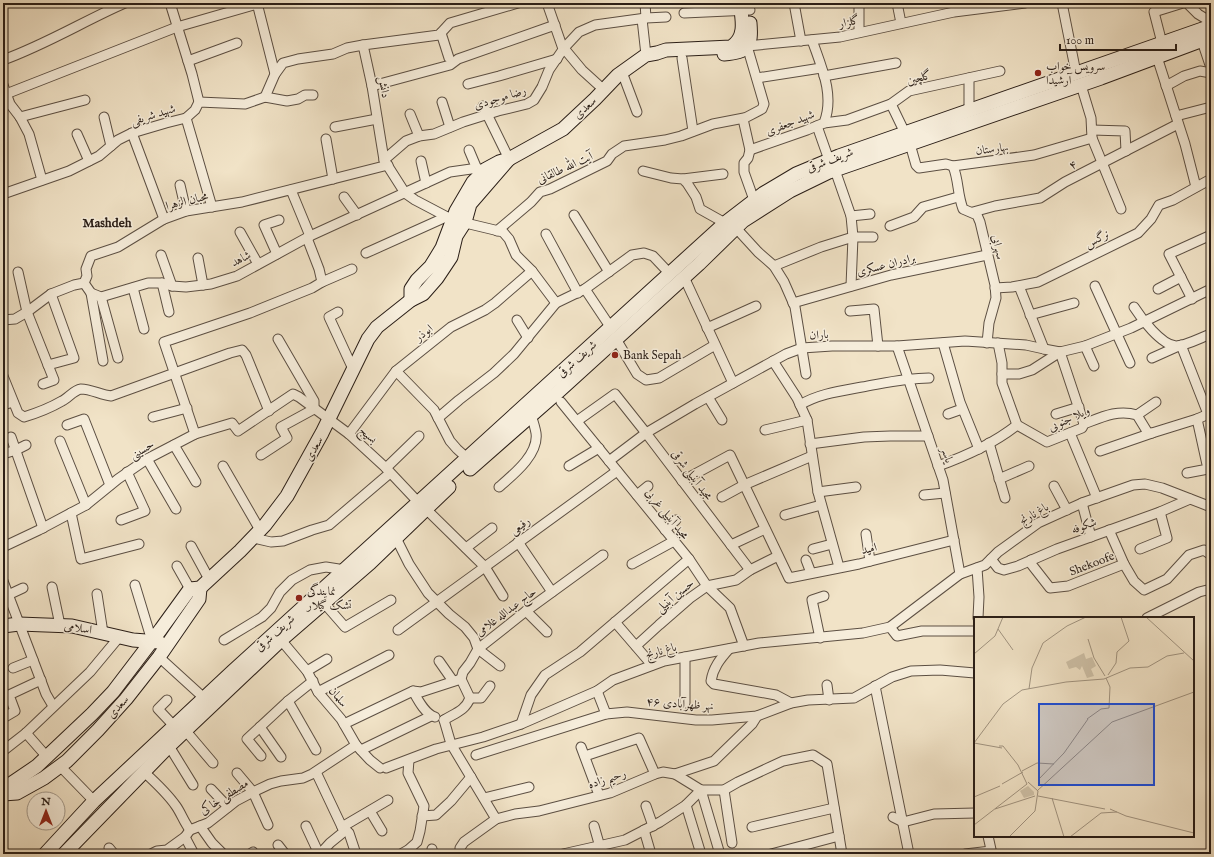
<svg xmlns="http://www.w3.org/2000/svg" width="1214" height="857" font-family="'IM FELL English',Amiri,serif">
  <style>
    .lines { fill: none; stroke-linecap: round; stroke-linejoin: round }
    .street-casing { stroke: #5c4f43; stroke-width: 11 }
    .secondary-casing { stroke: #2a1e17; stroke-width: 15 }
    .street { stroke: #f6eddb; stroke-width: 9 }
    .secondary { stroke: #f6eddb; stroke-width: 13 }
    .poi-dot { fill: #8f2418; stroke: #f6eddb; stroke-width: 1.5 }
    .labels { text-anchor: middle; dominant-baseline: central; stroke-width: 3; stroke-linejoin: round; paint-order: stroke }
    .street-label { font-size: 12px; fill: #2a1e17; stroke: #f6eddb }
    .poi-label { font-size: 12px; fill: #2a1e17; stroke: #f6eddb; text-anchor: start }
    .neighbourhood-label { font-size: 13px; font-weight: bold; fill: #2a1e17; stroke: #f6eddb }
    .inset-road { fill: none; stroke: #a19481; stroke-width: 1 }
    .view { fill: #1d4ed8; fill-opacity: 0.15; stroke: #1d4ed8; stroke-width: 2 }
    .inset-edge { fill: none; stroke: #2a1e17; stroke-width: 2 }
  </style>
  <rect width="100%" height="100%" fill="#f1e3c7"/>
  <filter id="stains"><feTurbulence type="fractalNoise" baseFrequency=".005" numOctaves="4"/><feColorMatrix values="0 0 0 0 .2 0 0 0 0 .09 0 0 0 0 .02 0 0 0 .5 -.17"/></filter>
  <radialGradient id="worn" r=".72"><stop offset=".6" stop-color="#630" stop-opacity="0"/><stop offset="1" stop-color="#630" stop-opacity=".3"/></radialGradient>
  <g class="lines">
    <!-- street casing -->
    <g class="street-casing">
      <g id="street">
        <polyline points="170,3 192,74 199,102"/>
        <polyline points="257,3 275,74"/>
        <polyline points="547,3 562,46 582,70 604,90"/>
        <polyline points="645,3 646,18"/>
        <polyline points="794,3 801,41"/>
        <polyline points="897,3 901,23"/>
        <polyline points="1062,3 1076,73"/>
        <polyline points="1187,3 1198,14 1211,22"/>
        <polyline points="684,13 750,10"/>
        <polyline points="642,19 646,55"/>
        <polyline points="859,32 859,3"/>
        <polyline points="441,33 449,58"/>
        <polyline points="1162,43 1154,12 1183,3"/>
        <polyline points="1203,44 1211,68"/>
        <polyline points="363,45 439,35 450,23 518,3"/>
        <polyline points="744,45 747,46 840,37 954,12 1025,3"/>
        <polyline points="747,46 764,104 762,109 743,119 750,150 748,158 744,163 744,172 754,200"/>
        <polyline points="1157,57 1185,144 1196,187"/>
        <polyline points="682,58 693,131"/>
        <path d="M 3,60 C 45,45 84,21 125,3"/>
        <polyline points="188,61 237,43"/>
        <polyline points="622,72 637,112"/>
        <polyline points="824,76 896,63"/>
        <polyline points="757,78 821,68"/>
        <polyline points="969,78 969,111"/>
        <polyline points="468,84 499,76 557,59"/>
        <polyline points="3,85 10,104 20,117 29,134 42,180"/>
        <polyline points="1081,85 1091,118 1092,138 1121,209"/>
        <polyline points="372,86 450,65 458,59 555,25"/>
        <polyline points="1166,86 1184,76 1200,71 1211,73"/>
        <polyline points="6,94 177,27 257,4"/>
        <polyline points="265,97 275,74 283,63 298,59 333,54 347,48 363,45 372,86 384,160 405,193 415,200 453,220 503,232 509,239 516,255 532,271 556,303"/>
        <polyline points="442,102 450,127"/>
        <polyline points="891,104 905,133"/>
        <polyline points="483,106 509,159"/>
        <polyline points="410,114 419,136"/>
        <polyline points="1176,116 1211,107"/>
        <polyline points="20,117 85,100"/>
        <polyline points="104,117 111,146"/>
        <polyline points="186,118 212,207"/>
        <polyline points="824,123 847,120 891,104 909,91 1000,71"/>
        <polyline points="817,126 829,160"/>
        <polyline points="335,127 377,119"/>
        <polyline points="1092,130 1125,131 1126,151"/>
        <polyline points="132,133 164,219"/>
        <polyline points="77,134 89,161"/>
        <polyline points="326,139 333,179"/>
        <polyline points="910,144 916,165 919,168 946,164 953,166 1034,155 1092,138"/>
        <polyline points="469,150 477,169"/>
        <path d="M 750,150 L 807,130 L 824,123 C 835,95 821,66 812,40"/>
        <polyline points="384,160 406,141 419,136 434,134 463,122 498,111 527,104 534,100 542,87 549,70 564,48 579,32 595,25 646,18 666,17"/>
        <polyline points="421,161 426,183"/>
        <path d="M 953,166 C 959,181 957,193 963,209 L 977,215 L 980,222 L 995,285 L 996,298 L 989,323 L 987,343"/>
        <polyline points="835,170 851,216 853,237 851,286"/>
        <polyline points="643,171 671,178 683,179 687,183 696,197 700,209 725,223"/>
        <polyline points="683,179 723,174"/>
        <polyline points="180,185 186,211"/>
        <polyline points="291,190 310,236"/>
        <polyline points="3,194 69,171 99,156 118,140 132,133 166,123 186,118 195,110 199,102 245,104 265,97 287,101 298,99 305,95 313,95"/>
        <polyline points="344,197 357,215"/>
        <polyline points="973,212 995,206 1040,198 1065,182 1178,124"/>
        <polyline points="574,215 609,272"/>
        <polyline points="851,216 870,214"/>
        <polyline points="890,226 914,217 923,207 958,197"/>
        <polyline points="736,228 758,252 774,266 784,282 795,307 806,374"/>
        <polyline points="497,231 531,202 540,192 550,189 607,161 612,154 624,146 665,140 681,136 713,124 744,118"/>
        <polyline points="240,232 258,264"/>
        <polyline points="546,234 578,293"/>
        <polyline points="366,253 446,217"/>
        <polyline points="277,254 264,225 279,220"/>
        <polyline points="161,255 172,286"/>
        <polyline points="198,258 203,285"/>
        <polyline points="774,266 821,247 853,237 873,237"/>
        <polyline points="18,272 27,312 54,380 43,384"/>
        <polyline points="684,277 733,383"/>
        <polyline points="322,282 352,269"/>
        <polyline points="84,283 91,293 101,297 148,283 162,283 172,286 186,287 211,284 237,276 310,236 450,172 471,169 486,169"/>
        <polyline points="162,283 169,312"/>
        <polyline points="1019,286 1044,349"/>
        <polyline points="1095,286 1130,363"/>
        <polyline points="133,288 144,329"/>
        <polyline points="995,288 1012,287 1038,282 1138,233 1151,219 1159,205 1173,200 1211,179"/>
        <polyline points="585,289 611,328"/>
        <polyline points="1158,289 1181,277"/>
        <polyline points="91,293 103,361"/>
        <polyline points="101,297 118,358"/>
        <polyline points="1192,299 1169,254 1211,235"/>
        <polyline points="793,303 891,275 987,255"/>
        <path d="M 1134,307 C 1141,318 1161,345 1176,346 C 1186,346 1202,337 1211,334"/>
        <polyline points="850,311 874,309 878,346"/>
        <polyline points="338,312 329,317 353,369"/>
        <polyline points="1030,315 1074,303"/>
        <polyline points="3,320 15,319 27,312 51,294 74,285 84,283 87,276 86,269 91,256 118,247 164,219 186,211 242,202 388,165"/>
        <polyline points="517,320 528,338"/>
        <polyline points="707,328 756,306"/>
        <polyline points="616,339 637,374 646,380 659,378 715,345"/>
        <polyline points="943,343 960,402 979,449"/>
        <polyline points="998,343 1002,363 1002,383 1017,425"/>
        <polyline points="897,346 943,480 960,574"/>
        <polyline points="1085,346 1094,366"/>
        <polyline points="1060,352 1084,424"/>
        <polyline points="1152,358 1181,345 1208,414"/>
        <polyline points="773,361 797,398 807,420 818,492 839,567"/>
        <polyline points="48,365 74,358 51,294"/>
        <polyline points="396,371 434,410 450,441 457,449 468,459"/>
        <polyline points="1002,374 1019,374 1032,370 1060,352 1085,346 1131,328 1211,289"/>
        <path d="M 3,376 L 18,413 L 24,417 C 37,413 50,408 62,401 C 68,398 74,390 81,389 C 91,389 101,395 111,396 L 230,353 L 242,350 L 246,355 L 269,411"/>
        <polyline points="708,397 722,420"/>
        <polyline points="561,402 689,559 707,586 730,608 744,646"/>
        <polyline points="3,405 13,402"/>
        <path d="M 800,405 C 818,394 840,391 862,387 C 885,383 905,378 929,378"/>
        <polyline points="948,414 962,409"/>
        <polyline points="1056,414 1079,407"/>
        <polyline points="1137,415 1156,402"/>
        <polyline points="153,417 187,408"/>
        <polyline points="438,418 459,400 494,373 514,354 556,303 585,289 632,255 644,253 653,256 670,274"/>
        <polyline points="577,421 615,394 646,433 750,570"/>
        <polyline points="67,425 84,419 110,485"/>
        <polyline points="765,430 807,420"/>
        <polyline points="1070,433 1097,498"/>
        <polyline points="195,434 164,342 250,313 312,288 322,282 319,269 307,238"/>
        <polyline points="349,434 396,371 451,327 485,310 495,303 532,271"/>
        <polyline points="11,437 43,528"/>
        <polyline points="60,441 86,505"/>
        <polyline points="989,443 1005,498"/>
        <polyline points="810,444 864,437 890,436 928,436"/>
        <polyline points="174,445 196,482"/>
        <polyline points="1100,451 1152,433"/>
        <polyline points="3,454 16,450 26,445"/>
        <polyline points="261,455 287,438 281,427 314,409 314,401 278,339"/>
        <polyline points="147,459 176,509"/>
        <polyline points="609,461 646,433 695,404 786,354 802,348 832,346 897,346 965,341 1026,345 1044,349 1060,352"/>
        <polyline points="223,466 260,530"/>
        <polyline points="569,466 599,448"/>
        <path d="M 938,466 C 966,456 993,444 1017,425 L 1047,442 L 1082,428 L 1084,424 C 1102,417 1118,409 1137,415 L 1148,433 L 1152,433 L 1197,419 L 1211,413"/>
        <polyline points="386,468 419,436"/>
        <polyline points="1187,473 1208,469 1197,419"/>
        <polyline points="999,479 1029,466"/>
        <polyline points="682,481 730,455 789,578 859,564 954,540"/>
        <polyline points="1054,486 1067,510"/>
        <path d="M 499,487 C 514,474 539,454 536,433 C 535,427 533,421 531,415"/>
        <polyline points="818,492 856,487"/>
        <polyline points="637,495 648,486"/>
        <polyline points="924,495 945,493"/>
        <polyline points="722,497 744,485 812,456"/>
        <polyline points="1082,503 1091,537"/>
        <polyline points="426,509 485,567 503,596"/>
        <polyline points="71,513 81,559 139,544"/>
        <polyline points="785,515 821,505"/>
        <polyline points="121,520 145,511 127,472"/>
        <polyline points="665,530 676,520"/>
        <polyline points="1109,530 1124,564"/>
        <polyline points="866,534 870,561"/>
        <polyline points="253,538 271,542 283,541 312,530 329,525 390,473"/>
        <polyline points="396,538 409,564 428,593 449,614 465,627 474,638 478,649 500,666"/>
        <polyline points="518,542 552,592"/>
        <polyline points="731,545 765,529"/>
        <polyline points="191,546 209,579"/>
        <polyline points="3,547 39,530 86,505 118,479 147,459 195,434 232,423 238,431 293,394 299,397 349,434 386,468 419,503"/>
        <polyline points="466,548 492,528"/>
        <polyline points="813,549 832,544"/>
        <polyline points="1140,549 1167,538 1160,512"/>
        <polyline points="991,559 998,568 1004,570 1018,566 1057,549 1160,512 1190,499"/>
        <polyline points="806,560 811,573"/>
        <polyline points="1031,560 1032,565 1050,588 1068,586 1124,564 1134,581 1144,590 1167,579 1189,555 1204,550 1211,555"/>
        <polyline points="632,564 674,541"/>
        <polyline points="177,566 190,589"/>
        <polyline points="977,568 979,597 978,618"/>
        <polyline points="3,581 46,694 53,706"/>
        <polyline points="135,585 152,641"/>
        <polyline points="52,587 60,625"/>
        <polyline points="97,594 103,633"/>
        <polyline points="8,595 23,588"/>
        <polyline points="324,603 345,627 391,600"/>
        <polyline points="526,611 547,632"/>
        <polyline points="1147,618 1199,592 1211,589"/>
        <polyline points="615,622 652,665"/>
        <polyline points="890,627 897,636 922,631 975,631"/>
        <polyline points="398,630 617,471"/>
        <polyline points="820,638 812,600 824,596"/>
        <polyline points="224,640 262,617 271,608 280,592 292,580 310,570 326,567 345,570"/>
        <polyline points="281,640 307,671 318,692 341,719 356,745 370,760 380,768"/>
        <polyline points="636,646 659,625 690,598 707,586 736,580 750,570 778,556"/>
        <path d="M 729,649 C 720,659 713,668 711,681 L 714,684 L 776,695 L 791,703"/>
        <polyline points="159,657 204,698"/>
        <polyline points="439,661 453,681"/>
        <polyline points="13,668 33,660"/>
        <polyline points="307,671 327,659"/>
        <polyline points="827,685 829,700"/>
        <polyline points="875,686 909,854"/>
        <path d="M 413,691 C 418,700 425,714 435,717"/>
        <polyline points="597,691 606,714"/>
        <polyline points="318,692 389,655"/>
        <polyline points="470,698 481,698 490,686"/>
        <polyline points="167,700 158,709 174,726"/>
        <polyline points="288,701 316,750"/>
        <polyline points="685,703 685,657"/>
        <polyline points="3,718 15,711 9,695 41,680"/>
        <path d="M 444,720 C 455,713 465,711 470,698 L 461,679 L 463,672 L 470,663 L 478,649 L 526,611 L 603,555"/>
        <polyline points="444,720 451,744 496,819"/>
        <polyline points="344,724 413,691 421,692 461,679"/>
        <polyline points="521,724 531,695 545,675 580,652 689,559"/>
        <polyline points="260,727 281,757"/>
        <polyline points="185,730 213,763"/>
        <polyline points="26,733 47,757"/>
        <polyline points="169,746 193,785"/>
        <polyline points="581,747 599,795"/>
        <polyline points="361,750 431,716"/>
        <polyline points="3,751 26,733 90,672 120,636"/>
        <polyline points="476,755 606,714 627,712 696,720 712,720 757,716 791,703 808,700 854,698 892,677 911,671 940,670 975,673"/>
        <polyline points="261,756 247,739 288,701 313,681"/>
        <polyline points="585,756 639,738 655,774"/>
        <polyline points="60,766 94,801"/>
        <polyline points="386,768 436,749 483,737 521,724 597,691 613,680 664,661 759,643 863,633 890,627 960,574 985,565 998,552 1038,523 1082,503 1133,485 1145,484 1162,488 1211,507"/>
        <path d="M 144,772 C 155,782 167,793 176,806 C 181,813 184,822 190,830"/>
        <polyline points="316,772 342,827 349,833 356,854"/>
        <polyline points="237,773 253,792 268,825"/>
        <polyline points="675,774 701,790 724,790 738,782 783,761 813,755 827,764 842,854"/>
        <polyline points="211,789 228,807"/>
        <polyline points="701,790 719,851"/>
        <polyline points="724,790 732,843"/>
        <polyline points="484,798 529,787"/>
        <polyline points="686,805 701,854"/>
        <polyline points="646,806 653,826"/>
        <polyline points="370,811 382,831"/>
        <polyline points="422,816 436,815 451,801 471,777"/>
        <polyline points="893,817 903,822 934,814 975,813"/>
        <polyline points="200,826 212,843 223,854"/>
        <polyline points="306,826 319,854"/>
        <polyline points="594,826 600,847"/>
        <polyline points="342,827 388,800"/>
        <polyline points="752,827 834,808"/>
        <polyline points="644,830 651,854"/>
        <polyline points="988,836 992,854"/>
        <polyline points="185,837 194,854"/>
        <polyline points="278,845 285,854"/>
        <polyline points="109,848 114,854"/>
        <polyline points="432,849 433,854"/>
        <polyline points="151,854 157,851 167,850 185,837 190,830 208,823 236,801 253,792 270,784 281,781 303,778 312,774 356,745"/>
        <polyline points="250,854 253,852"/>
        <polyline points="320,854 330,843 346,830"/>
        <polyline points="401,854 408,850 417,842 420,831 424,806 408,773 409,760"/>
        <polyline points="460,854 460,848 464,842 496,819 515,814 539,811 610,793 655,774 663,772 675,774 714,761 752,724 757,716"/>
        <polyline points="563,854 625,840 660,822 686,805 701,790"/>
        <polyline points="771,854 839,836"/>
        <polyline points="965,854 991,851"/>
      </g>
    </g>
    <!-- secondary casing -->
    <g class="secondary-casing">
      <g id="secondary">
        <path d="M 724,54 C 748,52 752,47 750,23"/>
        <path d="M 411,300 L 411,289 L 417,280 L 431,266 L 442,248 L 456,211 L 473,182 L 486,169 L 499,162 L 509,159 L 563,129 L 595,99 L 618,75 L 646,55 L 657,53 L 666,50 L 731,47 C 747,37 742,19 740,3"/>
        <polyline points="470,469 559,391 699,264 743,221 790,191 829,172 1101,78 1211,37"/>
        <polyline points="3,626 19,624 72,626 133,640 159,642"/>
        <polyline points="3,789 37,766 92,714 113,692 161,629 190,589 200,588 240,551 265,525 287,496 322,433 368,339 377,327 411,300 423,294 437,278 451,257 456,236 465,222 470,204 509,159"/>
        <polyline points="3,794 17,793 44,778 67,761 98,730 126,699 159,657 199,599 200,588"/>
        <polyline points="45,854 94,801 233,671 725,223 764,193 796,174 839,156 1211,26"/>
        <polyline points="64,854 169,746 281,640 370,563 449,487"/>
      </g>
    </g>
    <!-- street -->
    <use href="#street" class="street"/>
    <!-- secondary -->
    <use href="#secondary" class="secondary"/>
  </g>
  <!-- markers -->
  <g class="poi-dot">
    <circle cx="1038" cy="73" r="4"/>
    <circle cx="615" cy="355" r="4"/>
    <circle cx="299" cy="598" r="4"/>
  </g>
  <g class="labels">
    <!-- street labels -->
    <g class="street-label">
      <text transform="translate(849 22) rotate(-11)">گلزار</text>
      <text transform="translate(919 78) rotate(-16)">گلچین</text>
      <text transform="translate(384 87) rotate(80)">دانش</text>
      <text transform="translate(500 98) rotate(-17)">رضا موجودی</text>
      <text transform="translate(585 108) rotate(-43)">سعدی</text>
      <text transform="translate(153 115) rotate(-17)">شهید شریفی</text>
      <text transform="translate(790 123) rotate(-21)">شهید جعفری</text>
      <text transform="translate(992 149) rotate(-7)">بهارستان</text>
      <text transform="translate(830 160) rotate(-21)">شریف شرقی</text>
      <text transform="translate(1073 165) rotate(-26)">۴</text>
      <text transform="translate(565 168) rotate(-25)">آیت الله طالقانی</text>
      <text transform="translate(187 201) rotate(-14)">محبان الزهرا</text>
      <text transform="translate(1097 239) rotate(-26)">نرگس</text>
      <text transform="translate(998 247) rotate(78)">سهرابی</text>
      <text transform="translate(241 259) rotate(-27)">شاهد</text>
      <text transform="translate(886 265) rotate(-14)">برادران عسکری</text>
      <text transform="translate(424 333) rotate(-38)">ابوذر</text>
      <text transform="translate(819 335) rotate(-3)">باران</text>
      <text transform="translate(577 359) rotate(-42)">شریف شرقی</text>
      <text transform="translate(1069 419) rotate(-25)">ویلا جنوبی</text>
      <text transform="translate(368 435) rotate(42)">بسیج</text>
      <text transform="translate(314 449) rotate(-61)">سعدی</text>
      <text transform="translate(142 450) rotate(-31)">حسینی</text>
      <text transform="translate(947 455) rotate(72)">یاسر</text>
      <text transform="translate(692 475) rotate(53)">مجید آبنیلی شرقی</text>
      <text transform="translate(667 514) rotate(51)">مجید آبنیلی غربی</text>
      <text transform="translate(1034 514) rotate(-30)">باغ نارنج</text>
      <text transform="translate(520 526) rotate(-36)">رفیعی</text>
      <text transform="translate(1084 526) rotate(-20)">شکوفه</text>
      <text transform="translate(869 549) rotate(-14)">امید</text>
      <text transform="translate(1092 564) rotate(-21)">Shekoofe</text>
      <text transform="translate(675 596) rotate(-39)">حسین آبنیلی</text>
      <text transform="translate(506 612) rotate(-37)">حاج عبدالله غلامی</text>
      <text transform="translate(78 628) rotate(9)">اسلامی</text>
      <text transform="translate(275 633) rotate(-42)">شریف شرقی</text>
      <text transform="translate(661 651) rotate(-15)">باغ نارنج</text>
      <text transform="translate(338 697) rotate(50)">سلمان</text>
      <text transform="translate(680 704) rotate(4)">نهر ظهرآبادی ۴۶</text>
      <text transform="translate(118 707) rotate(-48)">سعدی</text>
      <text transform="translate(607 779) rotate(-18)">رحیم زاده</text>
      <text transform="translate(224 797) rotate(-33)">مصطفی خاکی</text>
    </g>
    <!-- poi labels -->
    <g class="poi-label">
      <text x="1046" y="66">سرویس خواب<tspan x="1046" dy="14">آرشیدا</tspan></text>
      <text x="623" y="355">Bank Sepah</text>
      <text x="307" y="591">نمایندگی<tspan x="307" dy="14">تشک گیلار</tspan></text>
    </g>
    <!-- neighbourhood labels -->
    <g class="neighbourhood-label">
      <text x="107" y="223">Mashdeh</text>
    </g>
  </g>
  <!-- overview -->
  <g transform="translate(974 617)">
    <rect width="220" height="220" fill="#f1e3c7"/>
    <path d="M 110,36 L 112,42 L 118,40 L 122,49 L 117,52 L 120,59 L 113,61 L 108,49 L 106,53 L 102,50 L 95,52 L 92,45 ZM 54,169 L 60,175 L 60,178 L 50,181 L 46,174 Z" fill="#cfc2a9"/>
    <path class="inset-road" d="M 172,0 L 220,44M 24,12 L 39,33M 114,22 L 120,41 L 131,59M 0,37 L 21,19 L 29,0M 134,58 L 142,46 L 143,35 L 155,24 L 147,0M 55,72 L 58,51 L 69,26 L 93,9 L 112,0M 113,102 L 127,92 L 135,91 L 136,70 L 132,61M 0,126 L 29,87 L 48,73 L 92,65 L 130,62 L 156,51 L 174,50 L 193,39 L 210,36M 0,126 L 28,131M 25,129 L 29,129 L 44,148 L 53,167M 48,154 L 63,146 L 80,147M 65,162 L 90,136 L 114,102M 28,167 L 49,155M 63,174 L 138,105 L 220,75M 64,179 L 131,192M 0,180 L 26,169M 78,181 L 90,220M 21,192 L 61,179M 136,192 L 152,199 L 220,216M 0,208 L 53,167M 35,220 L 61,194 L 64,174 L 54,165M 96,220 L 127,196 L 143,195"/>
    <path class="view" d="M 65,87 L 180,87 L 180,168 L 65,168 Z"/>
    <rect width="220" height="220" class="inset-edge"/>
  </g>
  <!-- margin -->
  <rect width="1214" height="857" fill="none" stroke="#f1e3c7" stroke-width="16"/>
  <rect x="4" y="4" width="1206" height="849" fill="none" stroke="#2a1e17" stroke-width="2"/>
  <rect x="8" y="8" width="1198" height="841" fill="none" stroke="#2a1e17"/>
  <!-- north arrow -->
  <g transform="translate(46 811)"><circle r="19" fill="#f6eddb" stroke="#a49a8d"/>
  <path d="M0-3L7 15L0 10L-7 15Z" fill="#8f2418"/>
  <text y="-6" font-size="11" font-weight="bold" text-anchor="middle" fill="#2a1e17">N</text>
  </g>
  <!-- scale -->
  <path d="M1060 44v6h116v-6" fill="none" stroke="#2a1e17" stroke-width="2"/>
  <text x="1066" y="44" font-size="12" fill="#2a1e17" stroke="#f6eddb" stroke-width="3" paint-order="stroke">100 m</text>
  <rect width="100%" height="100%" filter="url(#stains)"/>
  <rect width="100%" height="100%" fill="url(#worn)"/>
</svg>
